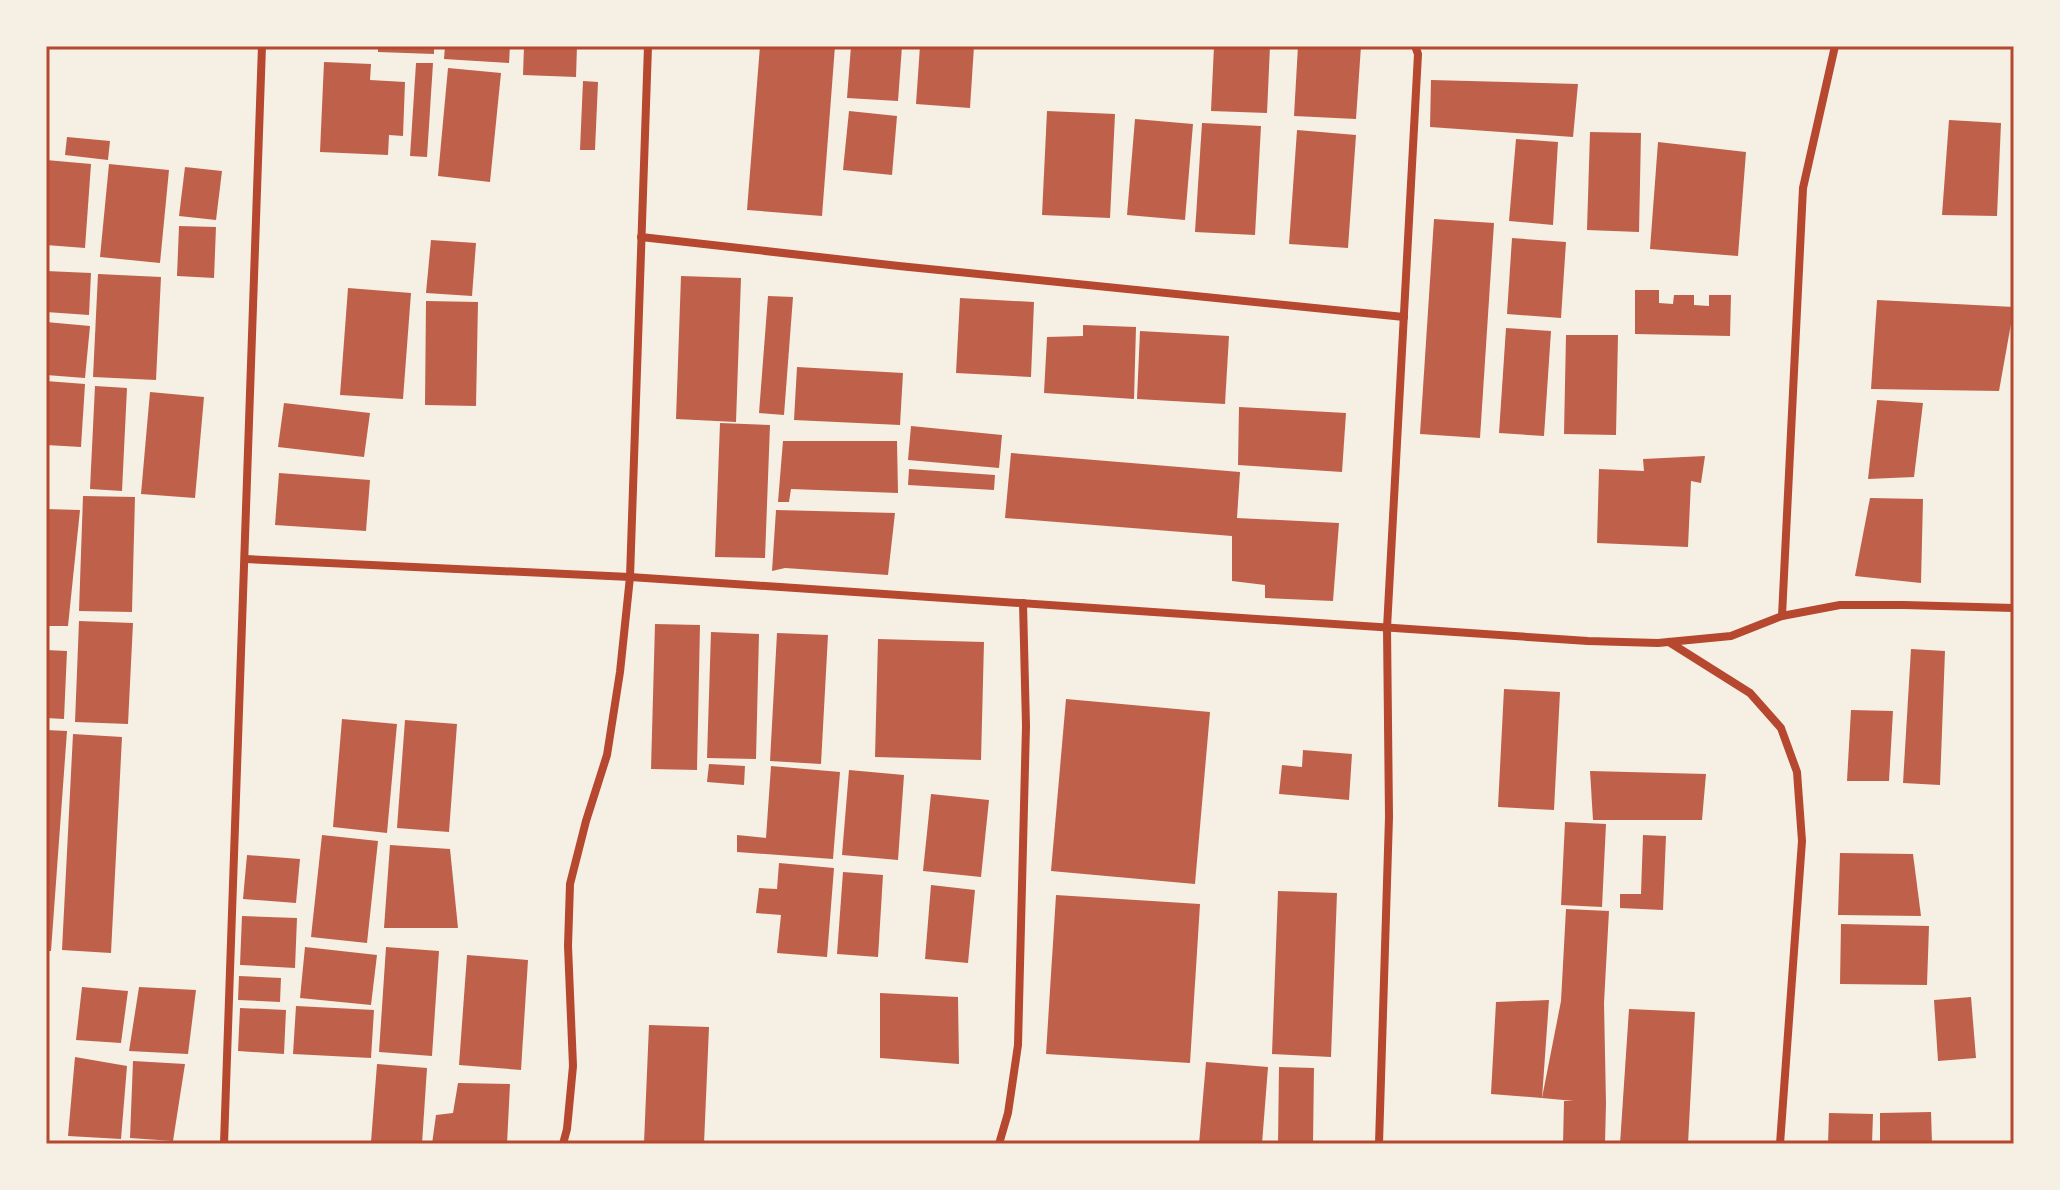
<svg xmlns="http://www.w3.org/2000/svg" width="2060" height="1190" font-family="Merriweather,serif">
  <style>
    .building { fill: #bf614a }
    .lines { fill: none; stroke-linecap: round; stroke-linejoin: round }
    .minor { stroke: #b5482f; stroke-width: 8 }
    .neatline { fill: none; stroke: #b5482f; stroke-width: 3 }
  </style>
  <rect width="100%" height="100%" fill="#f6efe4"/>
  <!-- building -->
  <g class="building">
    <polygon points="378,46 434,46 434,54 378,52"/>
    <polygon points="445,46 510,46 509,63 444,59"/>
    <polygon points="524,46 577,46 576,77 523,75"/>
    <polygon points="760,46 835,46 822,216 747,210"/>
    <polygon points="851,46 902,46 898,101 847,98"/>
    <polygon points="920,46 974,46 970,108 916,104"/>
    <polygon points="1214,46 1270,46 1267,113 1211,111"/>
    <polygon points="1298,46 1361,46 1356,119 1294,116"/>
    <polygon points="324,62 371,64 370,80 405,82 403,136 389,135 388,155 320,152"/>
    <polygon points="416,63 433,63 427,157 410,156"/>
    <polygon points="448,68 501,73 490,182 438,176"/>
    <polygon points="1431,80 1578,84 1573,137 1430,127"/>
    <polygon points="583,81 598,82 595,150 580,150"/>
    <polygon points="849,111 897,116 892,175 843,170"/>
    <polygon points="1047,111 1115,114 1110,218 1042,215"/>
    <polygon points="1135,119 1193,124 1185,220 1127,215"/>
    <polygon points="1949,120 2001,123 1997,216 1942,215"/>
    <polygon points="1202,123 1261,126 1255,235 1195,232"/>
    <polygon points="1297,130 1356,135 1348,248 1289,244"/>
    <polygon points="1590,132 1641,133 1639,232 1587,230"/>
    <polygon points="67,137 110,141 108,160 65,155"/>
    <polygon points="1516,139 1558,142 1553,225 1509,221"/>
    <polygon points="1658,142 1746,152 1738,256 1650,249"/>
    <polygon points="46,160 91,164 85,248 46,245"/>
    <polygon points="109,164 169,170 160,263 100,257"/>
    <polygon points="185,167 222,171 216,220 179,216"/>
    <polygon points="1434,219 1494,223 1480,438 1420,434"/>
    <polygon points="179,226 216,227 214,278 177,276"/>
    <polygon points="1512,238 1566,242 1561,318 1507,314"/>
    <polygon points="431,240 476,243 472,296 426,293"/>
    <polygon points="46,271 91,273 89,315 46,312"/>
    <polygon points="98,274 161,277 156,380 93,377"/>
    <polygon points="681,276 741,278 736,422 676,419"/>
    <polygon points="348,288 411,293 403,399 340,395"/>
    <polygon points="1635,290 1659,290 1659,303 1673,304 1674,295 1694,295 1694,305 1709,306 1709,295 1731,295 1730,336 1635,334"/>
    <polygon points="768,296 793,297 784,415 759,413"/>
    <polygon points="960,298 1034,302 1031,377 956,373"/>
    <polygon points="1877,300 2014,307 1999,391 1871,389"/>
    <polygon points="426,301 478,302 476,406 425,405"/>
    <polygon points="46,322 90,326 85,378 46,375"/>
    <polygon points="1083,325 1136,327 1134,399 1044,393 1047,337 1083,336"/>
    <polygon points="1506,328 1551,331 1544,436 1499,433"/>
    <polygon points="1140,331 1229,336 1225,404 1137,399"/>
    <polygon points="1566,335 1618,335 1616,435 1564,434"/>
    <polygon points="797,367 903,373 900,425 794,420"/>
    <polygon points="46,381 85,384 81,447 46,445"/>
    <polygon points="95,386 127,388 122,491 90,489"/>
    <polygon points="150,392 204,397 195,498 141,494"/>
    <polygon points="1877,400 1923,403 1914,477 1868,479"/>
    <polygon points="284,403 370,413 364,457 278,447"/>
    <polygon points="1239,407 1346,413 1342,472 1238,465"/>
    <polygon points="720,423 770,425 765,558 715,557"/>
    <polygon points="911,426 1002,435 999,468 908,460"/>
    <polygon points="783,441 897,441 898,493 791,489 789,502 778,502"/>
    <polygon points="1011,453 1240,472 1237,518 1339,523 1333,601 1265,598 1265,585 1232,581 1232,536 1005,518"/>
    <polygon points="1705,456 1701,483 1691,481 1688,547 1597,543 1599,469 1644,471 1643,459"/>
    <polygon points="909,469 995,475 994,490 908,485"/>
    <polygon points="279,473 370,480 366,531 275,525"/>
    <polygon points="83,496 135,497 132,612 79,611"/>
    <polygon points="1870,498 1923,499 1921,583 1855,576"/>
    <polygon points="46,509 80,510 68,626 46,626"/>
    <polygon points="776,510 895,513 888,575 785,568 772,571"/>
    <polygon points="79,621 133,623 128,724 75,722"/>
    <polygon points="655,624 700,625 697,770 651,769"/>
    <polygon points="711,632 759,634 756,759 707,758"/>
    <polygon points="777,633 828,635 821,764 770,761"/>
    <polygon points="878,639 984,642 981,760 875,757"/>
    <polygon points="1911,649 1945,651 1940,785 1903,783"/>
    <polygon points="46,650 67,651 64,719 46,718"/>
    <polygon points="1504,689 1560,692 1554,810 1498,807"/>
    <polygon points="1066,699 1210,712 1195,884 1051,871"/>
    <polygon points="1851,710 1893,711 1889,781 1847,781"/>
    <polygon points="342,719 397,724 387,833 333,827"/>
    <polygon points="405,720 457,724 449,832 397,828"/>
    <polygon points="46,730 67,731 51,951 46,951"/>
    <polygon points="73,734 122,737 111,953 62,950"/>
    <polygon points="1303,750 1352,754 1349,800 1279,794 1282,765 1302,767"/>
    <polygon points="709,764 745,766 744,785 707,782"/>
    <polygon points="771,766 840,772 833,859 737,852 737,835 766,838"/>
    <polygon points="849,770 904,775 898,860 842,855"/>
    <polygon points="1590,771 1706,774 1702,820 1593,820"/>
    <polygon points="931,794 989,800 981,877 923,871"/>
    <polygon points="1565,822 1606,824 1602,907 1561,905"/>
    <polygon points="322,835 378,841 367,943 311,937"/>
    <polygon points="1643,835 1666,836 1663,910 1620,908 1620,894 1641,894"/>
    <polygon points="390,845 450,849 458,928 384,928"/>
    <polygon points="1840,853 1913,854 1921,916 1838,915"/>
    <polygon points="247,855 300,859 296,903 243,899"/>
    <polygon points="779,863 834,868 827,957 777,953 781,915 756,913 759,888 777,889"/>
    <polygon points="843,872 883,875 878,957 837,954"/>
    <polygon points="931,885 975,890 968,963 925,959"/>
    <polygon points="1278,891 1337,893 1331,1057 1272,1054"/>
    <polygon points="1056,895 1200,904 1190,1063 1046,1054"/>
    <polygon points="1566,909 1609,911 1604,1003 1606,1103 1605,1144 1563,1144 1564,1101 1574,1101 1542,1098 1561,1001"/>
    <polygon points="242,916 297,918 295,968 240,965"/>
    <polygon points="1841,924 1929,926 1927,985 1840,984"/>
    <polygon points="305,947 377,955 371,1005 300,998"/>
    <polygon points="386,947 439,951 432,1056 379,1052"/>
    <polygon points="467,955 528,960 521,1070 459,1065"/>
    <polygon points="239,976 281,978 280,1002 238,1000"/>
    <polygon points="82,987 128,991 121,1043 76,1040"/>
    <polygon points="139,987 196,990 188,1054 129,1051"/>
    <polygon points="880,993 958,997 959,1064 880,1058"/>
    <polygon points="1971,997 1976,1058 1938,1061 1934,1000"/>
    <polygon points="1549,1000 1542,1098 1491,1094 1496,1002"/>
    <polygon points="296,1006 374,1010 371,1058 293,1054"/>
    <polygon points="240,1008 286,1010 284,1054 238,1051"/>
    <polygon points="1629,1009 1695,1012 1688,1144 1620,1144"/>
    <polygon points="649,1025 709,1027 704,1144 644,1143"/>
    <polygon points="75,1057 127,1066 121,1139 68,1136"/>
    <polygon points="133,1061 185,1064 173,1141 130,1138"/>
    <polygon points="1206,1062 1268,1067 1262,1144 1199,1144"/>
    <polygon points="377,1064 427,1068 422,1144 371,1142"/>
    <polygon points="1279,1067 1314,1068 1313,1144 1278,1144"/>
    <polygon points="458,1083 510,1084 507,1144 432,1144 436,1115 453,1113"/>
    <polygon points="1931,1112 1932,1144 1880,1144 1880,1113"/>
    <polygon points="1829,1113 1873,1114 1872,1144 1828,1144"/>
  </g>
  <g class="lines">
    <!-- minor -->
    <g class="minor">
      <polyline points="641,237 899,266 1404,317"/>
      <polyline points="245,559 630,577 1588,641 1658,643 1731,636 1782,616 1840,605 1904,605 2014,608"/>
      <polyline points="1782,616 1803,188 1835,46"/>
      <polyline points="1669,642 1750,693 1781,728 1797,772 1802,841 1780,1144"/>
      <polyline points="224,1144 262,46"/>
      <polyline points="563,1144 567,1129 573,1066 568,946 570,884 586,821 607,755 620,672 630,577 648,46"/>
      <polyline points="999,1144 1008,1113 1018,1045 1026,726 1023,603"/>
      <polyline points="1379,1144 1389,817 1387,628 1418,54 1415,46"/>
    </g>
  </g>
  <!-- border -->
  <rect width="2060" height="1190" fill="none" stroke="#f6efe4" stroke-width="96"/>
  <rect x="48" y="48" width="1964" height="1094" class="neatline"/>
</svg>
